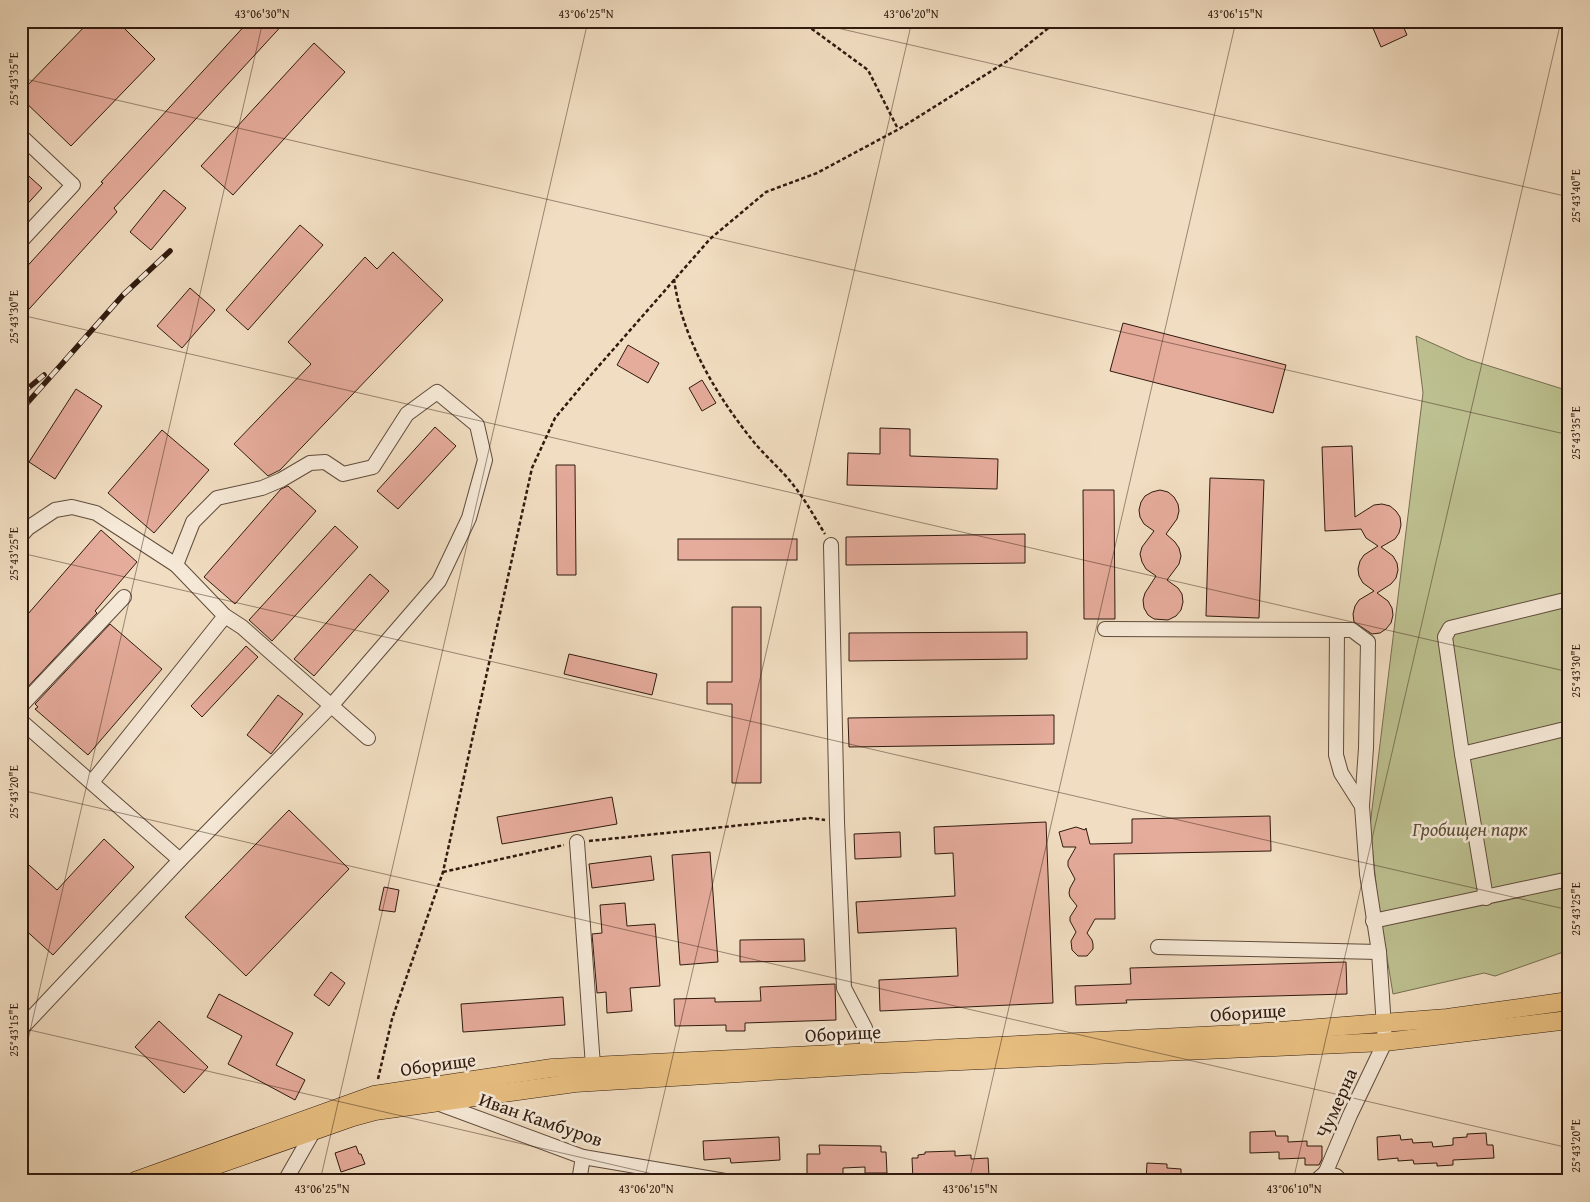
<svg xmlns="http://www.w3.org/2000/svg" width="1590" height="1202" font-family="'Gentium Book Plus',serif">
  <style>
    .green { fill: #bdc090; stroke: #766e50 }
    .building { fill: #e5ab9b; stroke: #301b0f }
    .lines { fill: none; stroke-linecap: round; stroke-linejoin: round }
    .minor-casing { stroke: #604c3c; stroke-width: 16 }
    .major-casing { stroke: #301b0f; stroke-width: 19 }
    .path { stroke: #301b0f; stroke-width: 2.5; stroke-dasharray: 4 2.5; stroke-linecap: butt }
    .minor { stroke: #f6e9d7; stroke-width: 14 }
    .major { stroke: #e8be80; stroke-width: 18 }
    .rail-casing { stroke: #301b0f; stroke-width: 5.5 }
    .rail { stroke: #f6e9d7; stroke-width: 4; stroke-dasharray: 11; stroke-linecap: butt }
    .ticks { fill: none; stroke: #301b0f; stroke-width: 1; stroke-opacity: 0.45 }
    .labels { text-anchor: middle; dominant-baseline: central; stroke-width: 5; stroke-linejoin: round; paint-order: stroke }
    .park-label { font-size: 19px; font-style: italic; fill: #5a4d36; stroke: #f6e9d7 }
    .street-label { font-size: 19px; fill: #301b0f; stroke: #f6e9d7 }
    .neatline { fill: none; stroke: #301b0f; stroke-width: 2 }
    .ticks-label { font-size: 12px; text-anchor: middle; fill: #301b0f }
  </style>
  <rect width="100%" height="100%" fill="#f1ddc1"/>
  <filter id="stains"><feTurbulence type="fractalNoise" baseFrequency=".004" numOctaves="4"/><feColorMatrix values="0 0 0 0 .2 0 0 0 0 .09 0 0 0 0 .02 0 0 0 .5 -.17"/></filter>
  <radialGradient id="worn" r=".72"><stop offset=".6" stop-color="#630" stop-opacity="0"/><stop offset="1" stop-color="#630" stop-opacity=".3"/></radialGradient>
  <!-- green -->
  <polygon class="green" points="1416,336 1467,359 1569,391 1569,950 1495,976 1484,973 1393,994 1378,903 1370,826 1423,393"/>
  <!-- building -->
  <g class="building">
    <polygon points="90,21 117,21 155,59 71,146 21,98 21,92"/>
    <polygon points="249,21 286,21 114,208 117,212 21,318 21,273 103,183 101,182"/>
    <polygon points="1370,21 1401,21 1407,35 1381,47"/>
    <polygon points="314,43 345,72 233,195 201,166"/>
    <polygon points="21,169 42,188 21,211"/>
    <polygon points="164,190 186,208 151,250 130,232"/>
    <polygon points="300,225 323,245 248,330 226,310"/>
    <polygon points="393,252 443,300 280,470 268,476 234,444 311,364 288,342 365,257 377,269"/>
    <polygon points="190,288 215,310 182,348 157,326"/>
    <polygon points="1123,323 1286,365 1273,413 1110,371"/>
    <polygon points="628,345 659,363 648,383 617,365"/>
    <polygon points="702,380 716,403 702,411 689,388"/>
    <polygon points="76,389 102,406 55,479 29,462"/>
    <polygon points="435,427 456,446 398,509 377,491"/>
    <polygon points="880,428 910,429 910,456 998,459 997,489 847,485 848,453 880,454"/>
    <polygon points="162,430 209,470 154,533 108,493"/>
    <polygon points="1352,446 1355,517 1374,505 1382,504 1390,506 1396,511 1400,517 1401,525 1399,533 1395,539 1381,547 1393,556 1397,563 1398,570 1396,578 1391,584 1377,593 1388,601 1392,608 1393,615 1391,623 1386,629 1380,633 1372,634 1354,622 1353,614 1355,606 1359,600 1374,591 1363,583 1359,576 1358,569 1360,561 1364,555 1378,546 1366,538 1361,529 1325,531 1322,447"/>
    <polygon points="556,465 575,465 576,575 557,575"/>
    <polygon points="1210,478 1264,480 1259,618 1206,616"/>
    <polygon points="288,486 316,511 235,604 204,577 281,489"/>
    <polygon points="1083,490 1114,490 1115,619 1084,619"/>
    <polygon points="1160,490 1168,492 1174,497 1178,504 1179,511 1177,519 1166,534 1175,542 1179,548 1181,556 1179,564 1167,580 1178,588 1182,594 1183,602 1181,610 1176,616 1168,620 1154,619 1148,615 1144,608 1143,600 1145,593 1156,576 1146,569 1142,562 1140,554 1142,547 1154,531 1144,524 1140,517 1139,510 1141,502 1145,496 1152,492"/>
    <polygon points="335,526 358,547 272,641 249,620"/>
    <polygon points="101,530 137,562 95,611 97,613 22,693 21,622"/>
    <polygon points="1025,534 1025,563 846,565 846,537"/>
    <rect x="678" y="539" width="119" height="21"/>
    <polygon points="370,574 389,591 314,676 294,659"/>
    <polygon points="732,607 761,607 761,783 732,783 732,704 707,704 707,682 732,682"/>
    <polygon points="110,624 162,669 88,755 35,709 38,707 35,704"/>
    <polygon points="1027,632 1027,659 849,661 849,633"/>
    <polygon points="246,646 258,657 202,717 191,706"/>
    <polygon points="569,654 657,674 652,695 564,674"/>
    <polygon points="278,695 303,714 271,754 247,735"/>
    <polygon points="1054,715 1054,744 849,747 848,718"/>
    <polygon points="612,797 617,824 502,844 497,817"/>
    <polygon points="289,810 349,869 246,976 185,917"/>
    <polygon points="1270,816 1271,851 1114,854 1115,919 1095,919 1087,933 1092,940 1093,944 1093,949 1087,956 1078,956 1072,950 1071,941 1076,932 1070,921 1070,917 1077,906 1070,897 1069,893 1070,888 1075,879 1068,866 1068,861 1076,847 1063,847 1059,832 1076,827 1085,830 1086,828 1090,844 1132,843 1132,819"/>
    <polygon points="1046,822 1053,1003 880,1011 879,980 958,976 956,928 858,933 856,902 955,896 953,853 935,854 934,827"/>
    <polygon points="900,832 901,857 855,859 854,834"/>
    <polygon points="104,839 134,867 53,955 21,926 21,858 57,890"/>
    <polygon points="710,852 718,962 680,965 672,855"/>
    <polygon points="651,856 654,880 592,888 589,864"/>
    <polygon points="384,887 399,890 395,912 379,910"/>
    <polygon points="625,903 627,926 655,924 660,986 630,988 632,1011 607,1013 606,992 597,993 592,934 602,933 600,905"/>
    <polygon points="804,939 805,961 740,962 740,940"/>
    <polygon points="1346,962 1347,994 1126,1000 1127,1003 1076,1005 1075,986 1131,984 1130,968"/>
    <polygon points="331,972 345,983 329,1006 314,995"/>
    <polygon points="835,984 836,1020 745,1023 745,1031 726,1031 726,1025 675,1026 674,999 715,998 715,1002 761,1001 760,987"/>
    <polygon points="219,994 293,1033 276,1065 305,1080 295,1100 228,1064 242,1036 207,1017"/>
    <polygon points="563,997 565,1025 463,1032 461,1004"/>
    <polygon points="159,1021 208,1067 184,1093 135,1047"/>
    <polygon points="1275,1131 1276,1136 1288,1136 1288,1142 1307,1141 1307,1146 1322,1146 1322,1159 1319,1165 1305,1165 1305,1158 1279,1159 1279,1152 1250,1153 1250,1132"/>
    <polygon points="1486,1133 1487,1145 1493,1145 1494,1158 1453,1160 1453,1165 1437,1166 1437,1163 1414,1164 1413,1160 1398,1161 1398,1158 1378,1160 1377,1137 1400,1135 1401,1140 1412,1139 1413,1143 1432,1142 1433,1147 1453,1145 1453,1138 1467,1137 1467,1134"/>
    <polygon points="779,1137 780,1160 731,1163 730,1158 704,1160 703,1141"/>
    <polygon points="819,1145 881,1146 881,1152 886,1152 887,1173 865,1173 865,1167 843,1168 843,1175 826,1176 826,1179 807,1180 807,1154 820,1154"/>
    <polygon points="356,1146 359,1154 361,1154 365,1164 341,1172 335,1153"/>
    <polygon points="955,1151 955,1156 971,1155 971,1159 988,1158 989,1176 967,1177 965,1174 942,1175 942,1180 913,1181 912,1158 918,1158 918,1155 925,1154 925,1152"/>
    <polygon points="1147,1163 1167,1164 1167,1168 1181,1169 1181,1181 1146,1181"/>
  </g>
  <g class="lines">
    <!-- minor casing -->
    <g class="minor-casing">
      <g id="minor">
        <polyline points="21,136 73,185 21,241"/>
        <polyline points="21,536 28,528 55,510 72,507 96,513 176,565 225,616 242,627 368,738"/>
        <polyline points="831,545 837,822 844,988 865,1028 869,1061"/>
        <polyline points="1105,629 1352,630 1368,642 1366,748 1362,806 1367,874 1379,952 1385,1042 1350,1115 1322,1181"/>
        <polyline points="1337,630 1336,755 1341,773 1362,806"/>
        <polyline points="21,706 124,597"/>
        <polyline points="21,721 180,860"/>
        <polyline points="1462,754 1569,728"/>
        <polyline points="92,782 225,616"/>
        <polyline points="577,842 593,1066"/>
        <polyline points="1486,898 1462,754 1445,637 1450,628 1569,599"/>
        <polyline points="1373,921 1569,879"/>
        <polyline points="1158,947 1379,952"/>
        <polyline points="21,1029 180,860 331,706 439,581 469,518 485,460 477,425 437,392 407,414 373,467 343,474 325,462 310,463 281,480 262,488 217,498 193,522 176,565"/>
        <polyline points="437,1103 583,1157 725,1181"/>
        <polyline points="1318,1179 1325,1173 1336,1176 1341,1181"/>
        <polyline points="285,1181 313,1132"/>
        <polyline points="579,1181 583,1157"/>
      </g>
    </g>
    <!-- major casing -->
    <g class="major-casing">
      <g id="major">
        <polyline points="135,1181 374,1095 552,1068 1240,1034 1447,1018 1569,1001"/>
        <polyline points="171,1181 353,1117 375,1111 575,1083 870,1065 1385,1042 1569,1020"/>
      </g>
    </g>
    <!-- path -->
    <g class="path">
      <polyline points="801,21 868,70 898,129"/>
      <path d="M 674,279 C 682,338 716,395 753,441 C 766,457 782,470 794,486 C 806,501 815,518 825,534"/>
      <polyline points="589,841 810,818 825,820"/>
      <polyline points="443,872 564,845"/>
      <polyline points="378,1079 392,1019 443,872 532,468 555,418 590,376 710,239 766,192 817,173 899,129 1009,60 1057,21"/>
    </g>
    <!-- minor -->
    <use href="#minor" class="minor"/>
    <!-- major -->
    <use href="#major" class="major"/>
    <!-- rail casing -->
    <g class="rail-casing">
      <g id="rail">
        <polyline points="21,394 44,375"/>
        <polyline points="21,410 123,295 170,251"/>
        <polyline points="21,422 24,419"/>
      </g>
    </g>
    <!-- rail -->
    <use href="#rail" class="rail"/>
  </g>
  <!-- ticks -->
  <path class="ticks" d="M 807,21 L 1569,197M 21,78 L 1569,435M 21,315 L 1569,672M 21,553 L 1569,910M 21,790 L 1569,1148M 21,1028 L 683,1181M 21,1070 L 263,21M 320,1181 L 588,21M 644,1181 L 912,21M 969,1181 L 1236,21M 1293,1181 L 1561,21"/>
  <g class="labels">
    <!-- park labels -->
    <g class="park-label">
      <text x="1470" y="829">Гробищен парк</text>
    </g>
    <!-- street labels -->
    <g class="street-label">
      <text transform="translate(1248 1012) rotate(-4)">Оборище</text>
      <text transform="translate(843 1033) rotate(-3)">Оборище</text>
      <text transform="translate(438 1064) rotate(-8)">Оборище</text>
      <text transform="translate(1336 1103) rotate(-66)">Чумерна</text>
      <text transform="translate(541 1119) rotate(19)">Иван Камбуров</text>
    </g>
  </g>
  <!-- margin -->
  <rect width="1590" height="1202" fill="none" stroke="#f1ddc1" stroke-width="55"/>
  <rect x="28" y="28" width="1534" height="1146" class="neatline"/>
  <g class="ticks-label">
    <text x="262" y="18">43°06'30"N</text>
    <text x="586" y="18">43°06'25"N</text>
    <text x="911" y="18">43°06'20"N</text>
    <text x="1235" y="18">43°06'15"N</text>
    <text transform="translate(14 79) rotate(-90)" y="4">25°43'35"E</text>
    <text transform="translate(1576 196) rotate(-90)" y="4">25°43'40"E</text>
    <text transform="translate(14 317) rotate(-90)" y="4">25°43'30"E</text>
    <text transform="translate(1576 433) rotate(-90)" y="4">25°43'35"E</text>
    <text transform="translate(14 554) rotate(-90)" y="4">25°43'25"E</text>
    <text transform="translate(1576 671) rotate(-90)" y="4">25°43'30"E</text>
    <text transform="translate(14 792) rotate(-90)" y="4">25°43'20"E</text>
    <text transform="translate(1576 909) rotate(-90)" y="4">25°43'25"E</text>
    <text transform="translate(14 1030) rotate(-90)" y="4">25°43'15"E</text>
    <text transform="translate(1576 1146) rotate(-90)" y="4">25°43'20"E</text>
    <text x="322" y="1193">43°06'25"N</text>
    <text x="646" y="1193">43°06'20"N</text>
    <text x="970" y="1193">43°06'15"N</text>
    <text x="1294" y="1193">43°06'10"N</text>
  </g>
  <rect width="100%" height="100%" filter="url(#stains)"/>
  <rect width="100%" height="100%" fill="url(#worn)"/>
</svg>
